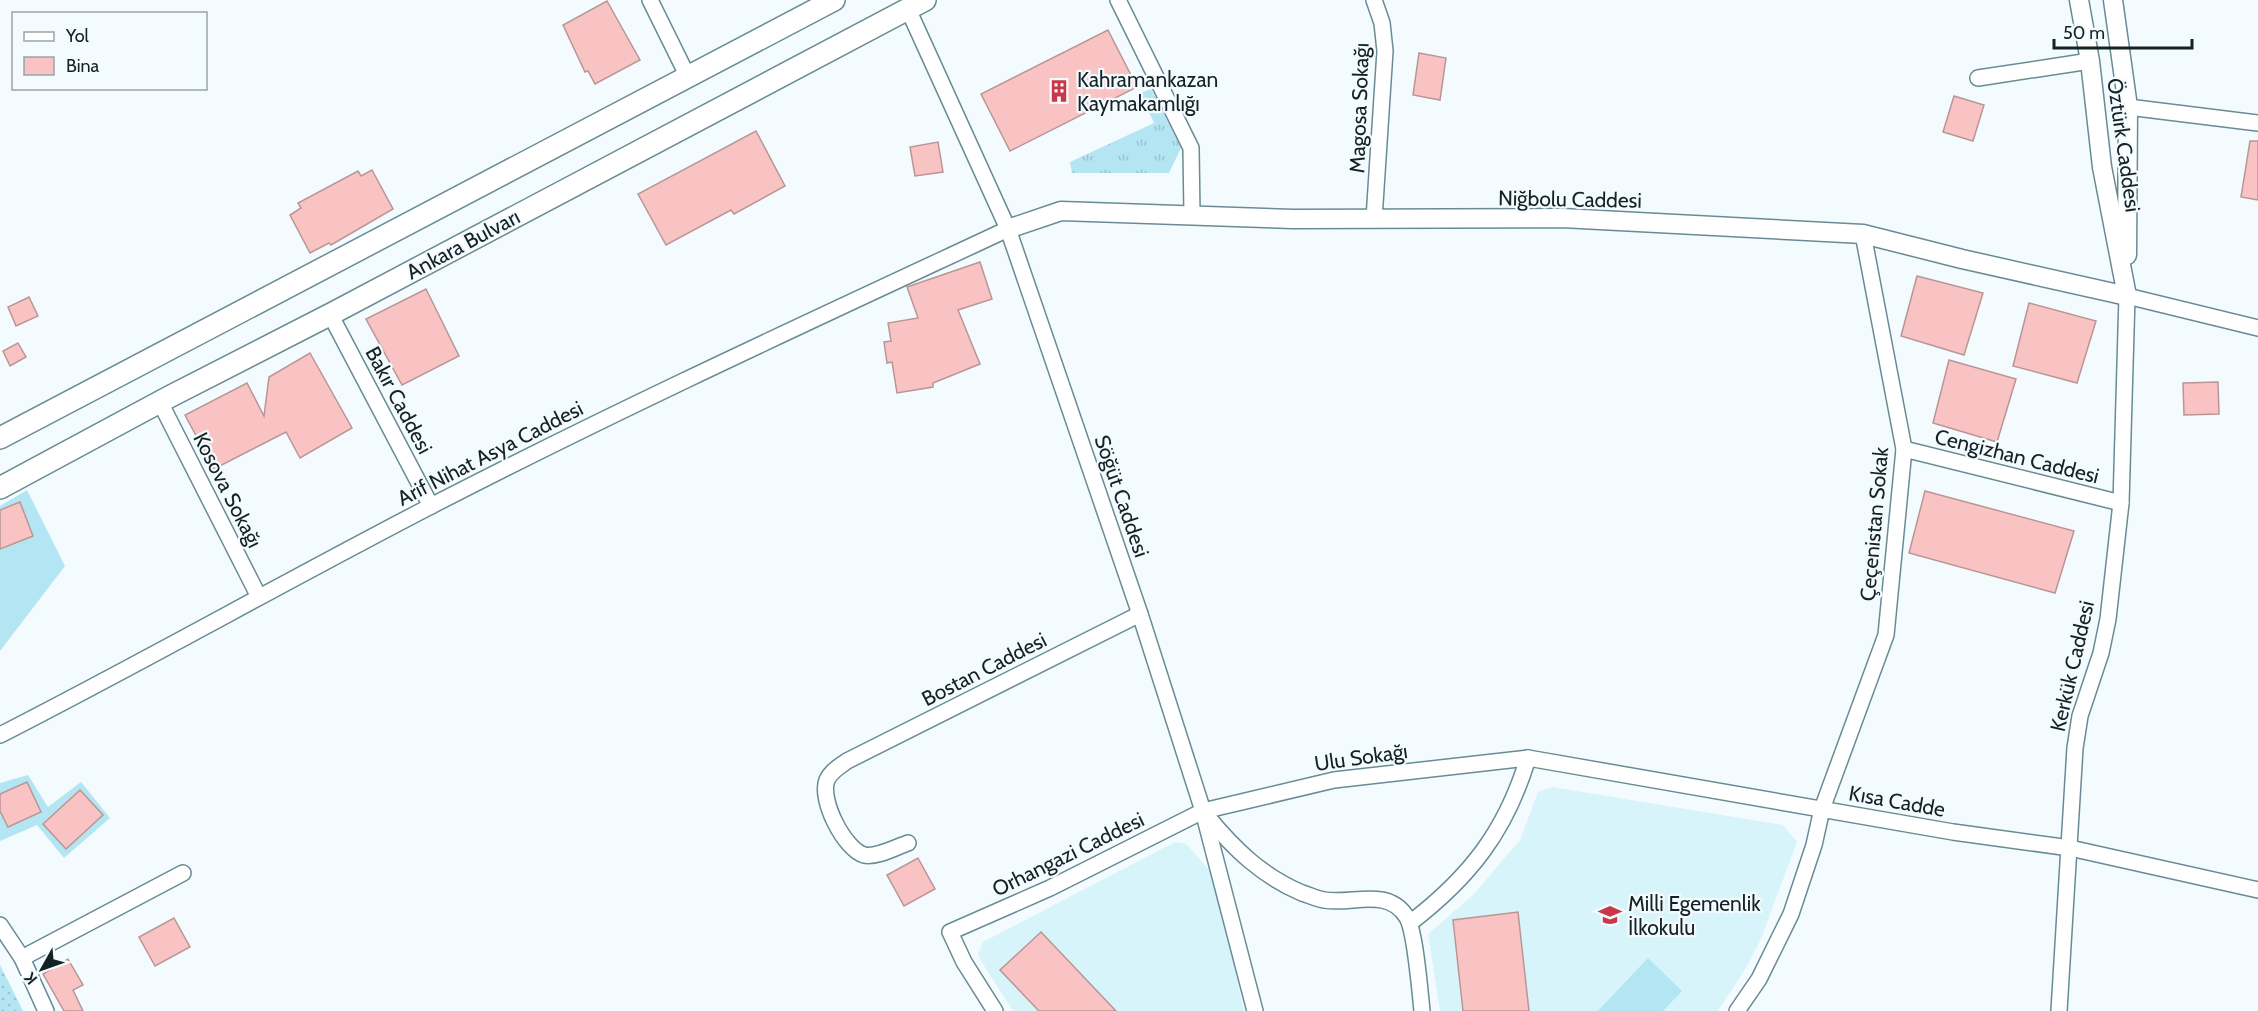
<svg xmlns="http://www.w3.org/2000/svg" width="2258" height="1011" font-family="Cabin,sans-serif">
  <style>
    .built { fill: #d8f4fb }
    .grass { fill: url(#grass-tufts) }
    .park { fill: url(#park-dots) }
    .garden { fill: #b4e5f2 }
    .building { fill: #fac3c3; stroke: #b99696; stroke-width: 1.5 }
    .lines { fill: none; stroke-linecap: round; stroke-linejoin: round }
    .minor-casing { stroke: #688b95; stroke-width: 18 }
    .tertiary-casing { stroke: #688b95; stroke-width: 21 }
    .secondary-casing { stroke: #688b95; stroke-width: 24 }
    .minor { stroke: #fff; stroke-width: 15 }
    .tertiary { stroke: #fff; stroke-width: 18 }
    .secondary { stroke: #fff; stroke-width: 21 }
    .labels { text-anchor: middle; dominant-baseline: central; stroke-width: 4.5; stroke-linejoin: round; paint-order: stroke }
    .poi-label { font-size: 21px; fill: #142226; stroke: #f4fbfe; text-anchor: start }
    .street-label { font-size: 21px; fill: #142226; stroke: #f4fbfe }
  </style>
  <defs>
    <pattern id="grass-tufts" width="24" height="20" patternUnits="userSpaceOnUse" patternTransform="scale(1.5)"><rect width="24" height="20" fill="#b4e5f2"/><path d="M3 7l-1-3M5 7V3M7 7l1-3M15 17l-1-3M17 17v-4M19 17l1-3" fill="none" stroke="#9ac4cf"/></pattern>
    <pattern id="park-dots" width="8" height="8" patternUnits="userSpaceOnUse" patternTransform="scale(1.5)"><rect width="8" height="8" fill="#b4e5f2"/><path d="M2 2h.1M6 6h.1" fill="none" stroke="#9ac4cf" stroke-width="1.8" stroke-linecap="round"/></pattern>
  </defs>
  <rect width="100%" height="100%" fill="#f4fbfe"/>
  <!-- built -->
  <g class="built">
    <polygon points="1552,787 1783,825 1797,842 1761,939 1746,968 1718,1011 1440,1011 1428,934 1473,895 1520,840 1538,792"/>
    <polygon points="1175,842 1186,844 1215,876 1244,1011 1013,1011 981,961 978,954 983,942"/>
  </g>
  <!-- grass -->
  <polygon class="grass" points="1151,89 1181,148 1169,173 1072,173 1070,162 1154,123 1140,93"/>
  <!-- park -->
  <polygon class="park" points="0,965 23,1011 0,1011"/>
  <!-- garden -->
  <g class="garden">
    <polygon points="27,490 65,566 0,651 0,506"/>
    <polygon points="28,775 48,807 81,782 110,818 64,858 37,825 0,841 0,783"/>
    <polygon points="1648,958 1682,991 1663,1011 1598,1011"/>
  </g>
  <!-- building -->
  <g class="building">
    <polygon points="607,1 640,60 595,84 588,71 585,72 563,25"/>
    <polygon points="1108,30 1137,87 1010,151 981,94"/>
    <polygon points="1419,53 1446,58 1440,100 1413,95"/>
    <polygon points="1954,96 1984,105 1973,141 1943,132"/>
    <polygon points="756,131 785,186 734,214 731,210 666,245 638,194"/>
    <polygon points="2250,141 2258,141 2258,200 2241,197"/>
    <polygon points="938,142 943,172 915,176 910,147"/>
    <polygon points="372,170 393,209 331,245 329,243 310,253 290,215 301,208 298,203 358,171 361,176"/>
    <polygon points="980,262 992,299 958,310 980,364 933,383 933,387 897,393 892,362 887,363 884,342 891,341 888,323 918,318 907,287"/>
    <polygon points="1917,276 1983,293 1964,355 1901,336"/>
    <polygon points="426,289 459,356 402,385 366,319"/>
    <polygon points="29,297 38,316 16,326 8,307"/>
    <polygon points="2029,303 2096,321 2077,383 2013,366"/>
    <polygon points="18,343 26,357 10,366 3,351"/>
    <polygon points="310,353 352,428 300,458 286,432 214,469 185,415 247,383 264,416 269,377"/>
    <polygon points="1949,360 2016,379 1997,442 1933,423"/>
    <polygon points="2218,382 2219,414 2184,415 2183,383"/>
    <polygon points="1925,491 2074,531 2055,593 1909,553"/>
    <polygon points="20,502 33,536 0,549 0,510"/>
    <polygon points="27,782 41,812 8,827 0,811 0,794"/>
    <polygon points="80,790 103,815 66,849 43,824"/>
    <polygon points="918,858 935,889 904,906 887,875"/>
    <polygon points="1518,912 1529,1011 1463,1011 1453,920"/>
    <polygon points="174,918 190,947 155,966 139,937"/>
    <polygon points="1041,932 1116,1011 1039,1011 1000,970"/>
    <polygon points="68,959 83,985 73,990 83,1011 64,1011 43,974"/>
  </g>
  <g class="lines">
    <!-- minor casing -->
    <g class="minor-casing">
      <g id="minor">
        <polyline points="650,0 688,77"/>
        <polyline points="1118,0 1191,148 1192,215"/>
        <polyline points="1374,0 1382,23 1385,51 1374,219"/>
        <polyline points="908,9 1008,229 1140,614 1203,811 1255,1011"/>
        <polyline points="1978,78 2090,61"/>
        <polyline points="2128,107 2258,123"/>
        <polyline points="330,314 431,506"/>
        <polyline points="160,402 259,597"/>
        <polyline points="1904,449 2121,503"/>
        <path d="M 0,735 C 145,661 286,581 431,506 C 621,408 815,319 1008,229"/>
        <path d="M 1207,816 C 1234,849 1262,876 1302,893 C 1309,895 1317,899 1324,900 C 1352,905 1387,887 1406,916 C 1415,928 1420,992 1422,1011"/>
        <path d="M 908,843 C 896,847 876,858 864,855 C 844,849 819,799 827,780 C 831,771 839,767 847,761 L 1140,614"/>
        <path d="M 1410,923 C 1470,877 1506,831 1528,758"/>
        <polyline points="0,925 22,958 46,1011"/>
        <polyline points="22,958 183,873"/>
        <polyline points="995,1011 964,962 950,932 1050,888 1203,811 1334,780 1528,758 1953,832 2070,848 2258,890"/>
        <polyline points="1737,1011 1759,979 1791,914 1814,845 1822,809 1886,635 1904,449 1863,234"/>
        <polyline points="2059,1011 2075,748 2080,716 2101,653 2108,619 2121,503 2127,296 2258,328"/>
      </g>
    </g>
    <!-- tertiary casing -->
    <g class="tertiary-casing">
      <g id="tertiary">
        <polyline points="2079,0 2090,61 2102,167 2127,296"/>
        <polyline points="2113,0 2128,107 2127,255"/>
        <polyline points="1008,229 1061,211 1293,219 1562,218 1863,234 1962,259 2127,296"/>
      </g>
    </g>
    <!-- secondary casing -->
    <g class="secondary-casing">
      <g id="secondary">
        <polyline points="0,438 834,0"/>
        <polyline points="0,488 169,397 333,313 925,0"/>
      </g>
    </g>
    <!-- minor -->
    <use href="#minor" class="minor"/>
    <!-- tertiary -->
    <use href="#tertiary" class="tertiary"/>
    <!-- secondary -->
    <use href="#secondary" class="secondary"/>
  </g>
  <!-- icons -->
  <defs>
    <g id="building-bare" transform="scale(1.8)"><path d="M-4-6H4V6H1V3H-1V6H-4ZM-2.5-4.3h1.7v1.8h-1.7ZM.8-4.3h1.7v1.8H.8ZM-2.5-1h1.7V.8h-1.7ZM.8-1h1.7V.8H.8Z" fill="#c83848" stroke="#f4fbfe" stroke-width="2.5" paint-order="stroke"/></g>
    <g id="school-bare" transform="scale(1.8)"><path d="M0-5L7-2L0 1L-7-2ZM-4 1L0 2.5L4 1V4Q0 6-4 4Z" fill="#c83848" stroke="#f4fbfe" stroke-width="2.5" paint-order="stroke"/></g>
  </defs>
  <g fill-rule="evenodd">
    <use href="#building-bare" x="1059" y="91"/>
    <use href="#school-bare" x="1610" y="915"/>
  </g>
  <g class="labels">
    <!-- poi labels -->
    <g class="poi-label">
      <text x="1077" y="79">Kahramankazan<tspan x="1077" dy="24">Kaymakamlığı</tspan></text>
      <text x="1628" y="903">Milli Egemenlik<tspan x="1628" dy="24">İlkokulu</tspan></text>
    </g>
    <!-- street labels -->
    <g class="street-label">
      <text transform="translate(1359 108) rotate(-88)">Magosa Sokağı</text>
      <text transform="translate(2124 145) rotate(82)">Öztürk Caddesi</text>
      <text transform="translate(1570 199) rotate(1)">Niğbolu Caddesi</text>
      <text transform="translate(463 244) rotate(-28)">Ankara Bulvarı</text>
      <text transform="translate(399 400) rotate(62)">Bakır Caddesi</text>
      <text transform="translate(490 453) rotate(-27)">Arif Nihat Asya Caddesi</text>
      <text transform="translate(2017 456) rotate(14)">Cengizhan Caddesi</text>
      <text transform="translate(228 490) rotate(63)">Kosova Sokağı</text>
      <text transform="translate(1122 496) rotate(71)">Söğüt Caddesi</text>
      <text transform="translate(1874 524) rotate(-85)">Çeçenistan Sokak</text>
      <text transform="translate(2072 666) rotate(-77)">Kerkük Caddesi</text>
      <text transform="translate(984 669) rotate(-27)">Bostan Caddesi</text>
      <text transform="translate(1361 757) rotate(-8)">Ulu Sokağı</text>
      <text transform="translate(1897 801) rotate(10)">Kısa Cadde</text>
      <text transform="translate(1068 854) rotate(-26)">Orhangazi Caddesi</text>
    </g>
  </g>
  <!-- legend -->
  <rect x="12" y="12" width="195" height="78" fill="#f4fbfe" stroke="#9aa4a8" stroke-width="1.5"/>
  <rect x="24" y="32" width="30" height="9" fill="#ffffff" stroke="#9aa4a8" stroke-width="1.5"/>
  <text x="66" y="42" font-size="18" fill="#142226">Yol</text>
  <rect x="24" y="57" width="30" height="18" fill="#fac3c3" stroke="#9aa4a8" stroke-width="1.5"/>
  <text x="66" y="72" font-size="18" fill="#142226">Bina</text>
  <!-- north arrow -->
  <g transform="translate(42 969) rotate(230)" stroke="#f4fbfe" stroke-width="4.5" paint-order="stroke">
  <path d="M0-4.5L10 22L0 15L-10 22Z" fill="#142226"/>
  <text y="-9" font-size="16" font-weight="bold" text-anchor="middle" fill="#142226">K</text>
  </g>
  <!-- scale -->
  <path d="M2054 39v9h138v-9" fill="none" stroke="#142226" stroke-width="3"/>
  <text x="2063" y="39" font-size="18" fill="#142226" stroke="#f4fbfe" stroke-width="4.5" paint-order="stroke">50 m</text>
</svg>
